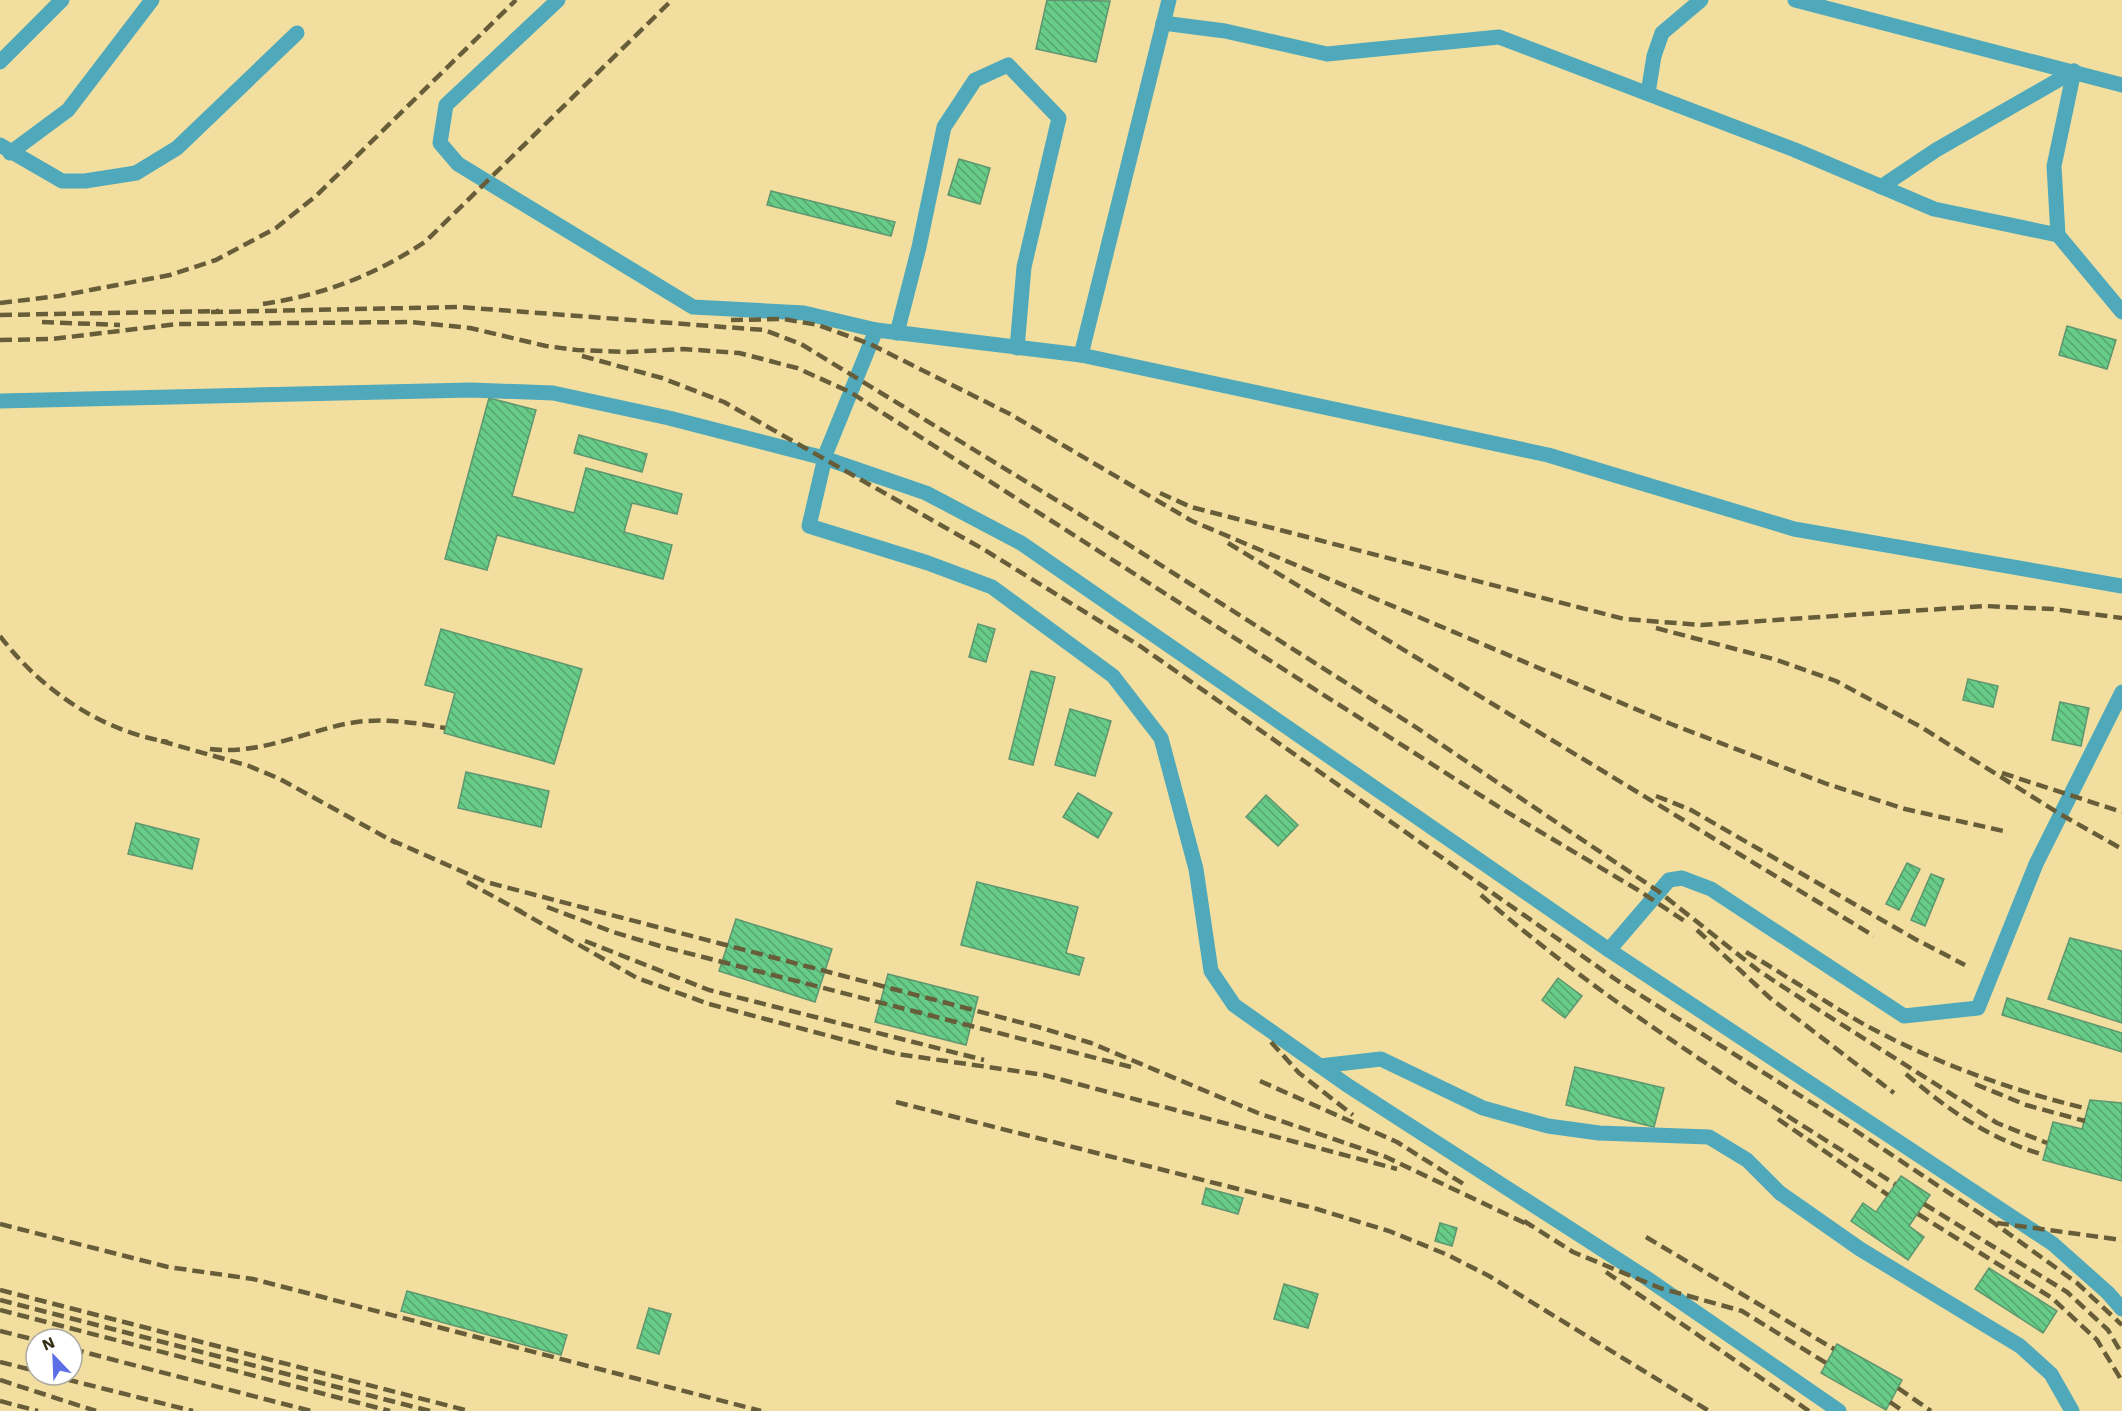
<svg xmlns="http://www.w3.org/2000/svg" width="2122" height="1411" font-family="'Work Sans',sans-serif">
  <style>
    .building { fill: url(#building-back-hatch); stroke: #5f966f; stroke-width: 1.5 }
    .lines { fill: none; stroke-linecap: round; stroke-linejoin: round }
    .minor { stroke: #50a9bb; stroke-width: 15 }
    .rail { stroke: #675d39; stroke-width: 4.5; stroke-dasharray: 12 6; stroke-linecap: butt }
  </style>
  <defs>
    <pattern id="building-back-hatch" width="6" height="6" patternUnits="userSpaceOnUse" patternTransform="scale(1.5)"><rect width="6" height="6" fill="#6c8"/><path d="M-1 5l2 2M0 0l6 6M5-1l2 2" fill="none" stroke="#55a66e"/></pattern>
  </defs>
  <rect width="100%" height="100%" fill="#f2dfa0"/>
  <!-- building -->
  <g class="building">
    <polygon points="1047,0 1110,1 1096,62 1036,49"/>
    <polygon points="959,159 990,168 980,204 948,195"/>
    <polygon points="771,191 895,222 891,236 767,205"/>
    <polygon points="2067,326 2116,340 2107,369 2059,355"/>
    <polygon points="489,398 536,410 512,496 574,513 586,468 682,494 677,514 632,503 624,532 672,545 663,579 497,535 487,570 445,559"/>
    <polygon points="579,435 647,454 642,472 574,453"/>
    <polygon points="978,624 995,629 986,662 969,657"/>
    <polygon points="441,629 582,669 554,764 444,733 455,693 425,685"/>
    <polygon points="1031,671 1055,677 1033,765 1009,759"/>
    <polygon points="1968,679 1998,686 1993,707 1963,700"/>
    <polygon points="2060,702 2089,708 2081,746 2052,740"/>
    <polygon points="1070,709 1111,721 1095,776 1055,765"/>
    <polygon points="466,772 549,791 541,827 458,808"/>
    <polygon points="1078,793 1112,813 1098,838 1063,817"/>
    <polygon points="1266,795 1298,825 1278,846 1246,817"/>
    <polygon points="136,823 199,839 192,869 128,854"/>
    <polygon points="1907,863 1920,869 1899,910 1886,904"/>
    <polygon points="1931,874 1944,879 1925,926 1911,920"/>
    <polygon points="977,882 1078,907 1066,953 1084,958 1079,975 961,945"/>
    <polygon points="736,919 832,949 815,1002 719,971"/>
    <polygon points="2070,938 2122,951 2122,1023 2048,999"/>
    <polygon points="888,974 978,997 966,1045 875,1022"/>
    <polygon points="1558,978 1582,996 1565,1018 1542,1000"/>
    <polygon points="2007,998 2122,1033 2122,1052 2002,1015"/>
    <polygon points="1575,1067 1664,1088 1654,1127 1566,1105"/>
    <polygon points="2090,1100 2122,1103 2122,1181 2043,1160 2053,1122 2082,1129"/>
    <polygon points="1901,1176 1930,1195 1909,1226 1924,1237 1908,1260 1851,1221 1863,1203 1876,1212"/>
    <polygon points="1206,1188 1243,1198 1238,1214 1202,1204"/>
    <polygon points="1440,1223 1457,1228 1452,1246 1435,1241"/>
    <polygon points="1989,1268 2057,1311 2043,1333 1975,1289"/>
    <polygon points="1284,1284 1318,1294 1308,1328 1274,1319"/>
    <polygon points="407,1291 567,1335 561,1355 401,1311"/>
    <polygon points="649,1308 671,1314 659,1354 637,1348"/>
    <polygon points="1837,1344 1902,1380 1886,1410 1821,1373"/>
  </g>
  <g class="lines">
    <!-- minor -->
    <g class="minor">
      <polyline points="558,0 446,105 440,143 458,164 693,307 804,313 876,330 1081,355 1548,455 1794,529 2122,586"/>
      <polyline points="1795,0 2122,85"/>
      <polyline points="1163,23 1225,31 1327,54 1499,37 1795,150 1934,209 2058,235"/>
      <polyline points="0,62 62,0"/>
      <polyline points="2074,71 2054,166 2058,235 2122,312"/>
      <polyline points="1648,93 1654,56 1662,33 1701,0"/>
      <polyline points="0,145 62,181 85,181 136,173 177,148 297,33"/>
      <polyline points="10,153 68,110 152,0"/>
      <polyline points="1881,187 1936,150 2074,71"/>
      <polyline points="876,330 826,453 809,526 928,563 992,587 1113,676 1161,738 1196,869 1211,971 1234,1005 1347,1085 1645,1277 1839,1411"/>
      <polyline points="897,333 919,247 944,127 975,80 1008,65 1059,118 1024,267 1017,348"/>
      <polyline points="1081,355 1169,0"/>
      <polyline points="0,401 471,390 553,393 669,418 824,458 926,493 1021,543 1609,950"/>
      <polyline points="2122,692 2036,864 1978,1008 1904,1016 1711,889 1682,878 1669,880 1609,950 2053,1244 2108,1293 2122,1309"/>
      <polyline points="1320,1066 1381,1059 1483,1108 1548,1126 1599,1133 1709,1137 1747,1160 1780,1193 1860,1249 2020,1346 2051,1374 2072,1411"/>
    </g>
    <!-- rail -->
    <g class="rail">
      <polyline points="0,303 59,296 170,275 216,260 276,228 317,195 516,0"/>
      <path d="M 263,304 C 323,295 376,275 426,241 L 672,0"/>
      <polyline points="211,312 459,307 764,330 801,344 1115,536 1414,726 1658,891 1759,971 1811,1005 1997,1123 2047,1143"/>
      <polyline points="0,315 219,311"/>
      <polyline points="731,320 783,319 818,325 870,344 1010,414 1192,521 1671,724 1827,784 1905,809 2008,832"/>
      <polyline points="42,322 120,325"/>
      <polyline points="0,340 52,339 178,324 411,322 470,328 546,346 577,350 628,352 683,349 739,353 797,368 850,392 1502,809 1638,890 1686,922"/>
      <polyline points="582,356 662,378 724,402 983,549 1140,646 1618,981 1850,1127 1994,1223 2077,1283 2122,1325"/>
      <polyline points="1160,493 1191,507 1624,619 1701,625 1985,606 2053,609 2122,618"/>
      <polyline points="1228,543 1874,936"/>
      <polyline points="1656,628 1777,660 1836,681 1921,727 2060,814 2122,849"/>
      <path d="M 0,636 C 41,690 101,731 168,742"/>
      <polyline points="161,741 249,766 280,779 396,843"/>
      <path d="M 210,749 C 257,755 299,734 345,724 C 378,717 412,722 445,728"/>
      <polyline points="2002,773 2122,812"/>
      <polyline points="1656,796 1691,810 1915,939 1965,965"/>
      <polyline points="391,840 486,882 1038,1027 1091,1043 1258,1113 1386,1157 1531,1226"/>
      <polyline points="467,882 522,912"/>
      <path d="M 1481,895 C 1608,1006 1753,1094 1895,1184"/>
      <polyline points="547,907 613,932 660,946 1131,1067"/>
      <polyline points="516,909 637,978 709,1004 897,1054 1044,1075 1397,1169"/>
      <polyline points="1697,930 1770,998 1894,1093"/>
      <polyline points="585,941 709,990 984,1060"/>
      <path d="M 1746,952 C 1787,976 1826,1003 1867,1026 C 1938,1064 2010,1090 2088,1109"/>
      <polyline points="1271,1042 1299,1073 1353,1115"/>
      <path d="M 1906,1074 C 1949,1111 1990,1139 2044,1155"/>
      <polyline points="1260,1081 1397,1142 1465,1185"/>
      <polyline points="1975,1084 2026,1105 2085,1121"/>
      <polyline points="896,1102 1317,1209 1389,1231 1448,1255 1489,1276 1709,1411"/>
      <polyline points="1778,1119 1888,1195"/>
      <polyline points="1924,1204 2067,1292 2108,1330 2122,1354"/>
      <polyline points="1918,1214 2052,1298 2097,1340 2122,1381"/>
      <polyline points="1524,1221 1573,1252 1660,1288 1742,1311 1826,1363"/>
      <polyline points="1997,1223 2122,1240"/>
      <polyline points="0,1224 168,1267 253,1279 761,1411"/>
      <polyline points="1646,1237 1834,1349"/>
      <polyline points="1606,1272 1809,1411"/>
      <polyline points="0,1290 469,1411"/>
      <polyline points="0,1300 430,1411"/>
      <polyline points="0,1310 390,1411"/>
      <polyline points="0,1331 36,1340"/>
      <polyline points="72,1349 311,1411"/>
      <polyline points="0,1362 36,1371"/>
      <polyline points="49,1375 193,1411"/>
      <polyline points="0,1380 96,1411"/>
      <polyline points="1898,1388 1931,1411"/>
      <polyline points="0,1401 38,1411"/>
      <polyline points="1890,1402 1903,1411"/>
    </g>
  </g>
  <!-- north arrow -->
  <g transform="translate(54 1357) rotate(337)"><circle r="28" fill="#ffffff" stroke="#aeaba1" stroke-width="1.5"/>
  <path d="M0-4.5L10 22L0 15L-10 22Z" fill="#5d6fe7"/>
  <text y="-9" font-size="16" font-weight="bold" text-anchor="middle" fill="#342d13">N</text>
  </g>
</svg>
